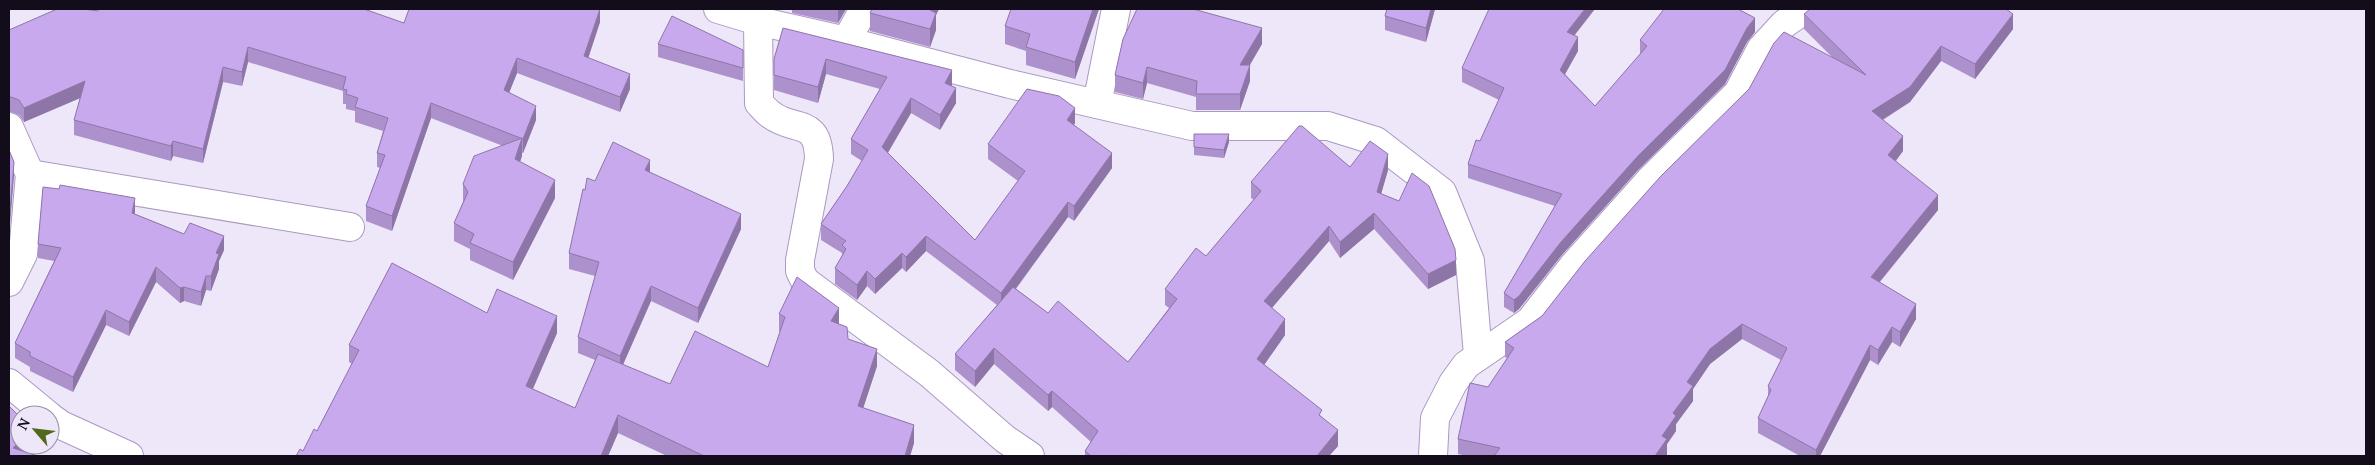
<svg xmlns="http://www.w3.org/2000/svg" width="2375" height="465" font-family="'PT Serif',serif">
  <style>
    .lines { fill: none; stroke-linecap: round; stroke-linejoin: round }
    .street-casing { stroke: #ab98c3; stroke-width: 30 }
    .street { stroke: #fff; stroke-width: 28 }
    .wall { fill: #ad91cd }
    .shaded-wall { fill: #8d76a7 }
    .building { fill: #c9a9ee; stroke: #8d76a7 }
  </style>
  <rect width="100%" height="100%" fill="#eee7f9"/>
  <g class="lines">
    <!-- street casing -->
    <g class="street-casing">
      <g id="street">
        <polyline points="718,9 758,21 846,41 1010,84 1192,126 1328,126 1376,141 1442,192 1470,261 1478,355"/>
        <path d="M 758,21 L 759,103 C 762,106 766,111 770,114 C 794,133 818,116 819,159 L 800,260 L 800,271 L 805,281 L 929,373 L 1005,439 L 1030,456"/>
        <polyline points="846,41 864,9"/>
        <polyline points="1097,104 1116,9"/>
        <polyline points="9,127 30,174 23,254 9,282"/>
        <polyline points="30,174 350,227"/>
        <polyline points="9,383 48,415"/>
        <polyline points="50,417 61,425 129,456"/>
        <polyline points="1433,456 1435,418 1453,383 1466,365 1530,321 1573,266 1650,180 1738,93 1761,49 1784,24 1805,9"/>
      </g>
    </g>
    <!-- street -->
    <use href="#street" class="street"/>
  </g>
  <!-- wall -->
  <g class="wall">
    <polygon points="600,9 600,22 588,58 630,89 620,112 517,73 509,93 536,120 523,153 522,153 522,156 520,162 555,198 513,280 470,260 470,249 454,241 454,223 463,202 463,184 503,146 431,118 392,231 366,221 366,206 380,168 377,167 377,153 383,131 355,122 355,111 346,109 346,104 343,104 343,91 248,62 242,86 223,82 203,163 173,156 171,161 74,135 74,120 80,98 24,122 19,115 11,112 9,112 9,30 98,11 404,23"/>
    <polygon points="792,9 846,9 838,23 792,13"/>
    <polygon points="872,9 939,9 936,15 936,30 930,47 870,31 870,13"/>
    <polygon points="1011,9 1099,9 1075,79 1026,65 1026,51 1005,44 1005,26"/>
    <polygon points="1387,9 1435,9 1426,42 1385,30 1385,16"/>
    <polygon points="1804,14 2013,29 1975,79 1941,61 1910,102 1883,120 1903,151 1896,161 1938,210 1880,282 1916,319 1900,347 1892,342 1878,365 1870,360 1820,456 1800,456 1758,433 1758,418 1768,396 1768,386 1781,360 1742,339 1710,364 1693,389 1693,401 1676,424 1676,431 1667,444 1667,455 1666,456 1467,456 1458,454 1458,439 1507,358 1505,357 1505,342 1542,316 1833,58 1804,29"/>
    <polygon points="783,28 952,85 952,86 956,103 940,130 911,113 888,153 975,240 1018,181 988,159 988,144 1075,123 1074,125 1112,168 1074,221 1068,217 1016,289 1048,313 1128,362 1169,308 1165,305 1165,289 1206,256 1254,200 1251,198 1251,182 1350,167 1388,170 1381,194 1456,275 1428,289 1374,229 1340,258 1329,241 1272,308 1285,335 1264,365 1322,417 1338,446 1329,456 1085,456 1085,451 1091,442 1052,407 1048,411 994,364 975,387 955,370 955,354 997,305 926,251 906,272 902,268 875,294 867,286 857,300 835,284 835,268 842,256 842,253 821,240 821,224 847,186 862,161 851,154 851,139 880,89 826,74 818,103 774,90 774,59"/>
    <polygon points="1755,32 1747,42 1725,84 1638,170 1561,256 1519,309 1514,313 1504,307 1504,293 1555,206 1468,178 1468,164 1480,141 1499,100 1462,82 1462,68 1575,35 1578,51 1565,74 1595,106 1640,55 1640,40"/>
    <polygon points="1123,39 1262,44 1250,65 1250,81 1240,110 1196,110 1196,97 1147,83 1143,99 1115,92 1115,75"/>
    <polygon points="658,44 743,50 743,81 658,57"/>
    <polygon points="1229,142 1224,158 1194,155 1194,147"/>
    <polygon points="650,172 741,229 698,323 651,301 623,365 670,384 768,367 780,332 779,331 779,314 839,325 848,339 877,366 863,408 914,443 910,456 667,456 618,433 608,456 296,456 303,451 317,431 352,364 349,362 349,345 487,313 557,333 533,389 575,408 595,360 578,353 578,337 595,276 569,269 569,253 585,190 595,181"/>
    <polygon points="135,213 135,214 224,250 219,261 219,269 211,291 206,290 201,306 184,301 180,303 156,282 129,336 106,325 73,392 30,371 30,367 15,358 15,343 54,261 38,258 38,244"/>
  </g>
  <!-- shaded-wall -->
  <g class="shaded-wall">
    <polygon points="600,9 600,22 584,71 584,56"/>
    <polygon points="838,9 846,9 838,23"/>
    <polygon points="930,9 939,9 936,15 936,30 930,47"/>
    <polygon points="1093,9 1099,9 1075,79 1075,62"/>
    <polygon points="1431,9 1435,9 1426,42 1426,28"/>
    <polygon points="1585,9 1595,9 1567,45 1567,32"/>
    <polygon points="2013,14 2013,29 1975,79 1975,64"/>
    <polygon points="1755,18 1755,32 1747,42 1725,84 1638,170 1561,256 1519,309 1514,313 1514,300 1561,242"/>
    <polygon points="1262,28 1262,44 1240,81 1240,65"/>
    <polygon points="1578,37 1578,51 1560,83 1560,70"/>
    <polygon points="1941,46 1941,61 1910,102 1872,126 1872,111"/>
    <polygon points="248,47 248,62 242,86 242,72"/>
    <polygon points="517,58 517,73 504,105 504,90"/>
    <polygon points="826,59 826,74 818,103 818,87"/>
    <polygon points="1250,65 1250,81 1240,110 1240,94"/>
    <polygon points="223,67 223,82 203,163 203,149"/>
    <polygon points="1147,67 1147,83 1143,99 1143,83"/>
    <polygon points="952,70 952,85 945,98 945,83"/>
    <polygon points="630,74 630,89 620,112 620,97"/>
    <polygon points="85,81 85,96 24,122 24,108"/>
    <polygon points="956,88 956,103 940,130 940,115"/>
    <polygon points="911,98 911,113 882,162 882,147"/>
    <polygon points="431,103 431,118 392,231 392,216"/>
    <polygon points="536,106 536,120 523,153 523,139"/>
    <polygon points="1075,108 1075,123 1067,136 1067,120"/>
    <polygon points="1229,134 1229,142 1224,158 1224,150"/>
    <polygon points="1903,136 1903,151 1888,170 1888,155"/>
    <polygon points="522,138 522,156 515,176 515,159"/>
    <polygon points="173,141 173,156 171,161 171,146"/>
    <polygon points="1112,153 1112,168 1074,221 1074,206"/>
    <polygon points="1388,154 1388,170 1377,208 1377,192"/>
    <polygon points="650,160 650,175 645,170"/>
    <polygon points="14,162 14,176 9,237 9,223"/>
    <polygon points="555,180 555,198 513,280 513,262"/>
    <polygon points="1938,195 1938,210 1871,292 1871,277"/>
    <polygon points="135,198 135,213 132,228 132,213"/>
    <polygon points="1068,202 1068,217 1001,308 1001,293"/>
    <polygon points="1374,213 1374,229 1340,258 1340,242"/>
    <polygon points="741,214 741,229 698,323 698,308"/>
    <polygon points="1329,226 1329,241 1264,317 1264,301"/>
    <polygon points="224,236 224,250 219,261 219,269 211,291 211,276 216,253"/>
    <polygon points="926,236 926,251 906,272 906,257"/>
    <polygon points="902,253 902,268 875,294 875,279"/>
    <polygon points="1456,260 1456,275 1428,289 1428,274"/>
    <polygon points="156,267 156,282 129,336 129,322"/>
    <polygon points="867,271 867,286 857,300 857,285"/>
    <polygon points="206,276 206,290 201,306 201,292"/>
    <polygon points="651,286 651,301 620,371 620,356"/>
    <polygon points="184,287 184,301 180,303 180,288"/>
    <polygon points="1916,304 1916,319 1900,347 1900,332"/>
    <polygon points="839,308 839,326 831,321"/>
    <polygon points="106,310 106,325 73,392 73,377"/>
    <polygon points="557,316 557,333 526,404 526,386"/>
    <polygon points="1285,319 1285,335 1257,375 1257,359"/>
    <polygon points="1742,324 1742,339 1710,364 1693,389 1693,401 1676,424 1676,431 1667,444 1667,455 1666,456 1655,456 1662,436 1687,382 1710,349"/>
    <polygon points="1892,327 1892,342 1878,365 1878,350"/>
    <polygon points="1870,345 1870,360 1820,456 1816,456 1816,450"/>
    <polygon points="994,348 994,364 975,387 975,371"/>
    <polygon points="877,349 877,366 858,424 858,406"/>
    <polygon points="1052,391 1052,407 1048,411 1048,395"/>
    <polygon points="618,415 618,433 608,456 601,456"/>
    <polygon points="914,425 914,443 910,456 905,456"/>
    <polygon points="1338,430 1338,446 1329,456 1317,456"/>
    <polygon points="20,441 20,445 31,445 31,447 22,456 13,448"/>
  </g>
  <!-- building -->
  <g class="building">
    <polygon points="57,9 84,9 98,11 98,9 364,9 404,23 409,9 600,9 584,56 630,74 620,97 517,58 504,90 536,106 523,139 431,103 392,216 366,206 385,155 377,153 388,118 355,107 358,98 346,94 347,90 343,89 346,77 248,47 242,72 223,67 203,149 173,141 171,146 74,120 85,81 24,108 19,100 11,97 9,97 9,30"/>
    <polygon points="872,9 930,9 930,10 936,13 930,29 870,13"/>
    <polygon points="1011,9 1093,9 1075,62 1026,47 1030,34 1005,26"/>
    <polygon points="1137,9 1193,9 1262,28 1240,65 1250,65 1240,94 1196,94 1197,81 1147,67 1143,83 1115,75 1123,39"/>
    <polygon points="1387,9 1431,9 1426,28 1385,16"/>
    <polygon points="1489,9 1585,9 1567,32 1578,37 1560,70 1595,106 1647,46 1640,40 1661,13 1664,9 1738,9 1755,18 1747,28 1725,70 1638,156 1561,242 1519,296 1514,300 1504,293 1562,194 1468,164 1476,140 1480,141 1504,88 1462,68"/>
    <polygon points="1810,9 2006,9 2013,14 1975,64 1941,46 1910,87 1872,111 1903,136 1888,155 1938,195 1871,277 1916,304 1900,332 1892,327 1878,350 1870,345 1816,450 1758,418 1771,390 1768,386 1787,348 1742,324 1710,349 1687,382 1693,386 1673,413 1676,416 1662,436 1667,439 1655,456 1494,456 1500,448 1458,439 1470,383 1488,387 1514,348 1505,342 1542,316 1585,261 1661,176 1749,89 1774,43 1784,32 1866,75 1804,14"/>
    <polygon points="672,16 743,50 743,68 658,44"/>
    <polygon points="783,28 952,70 945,83 956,88 940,115 911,98 882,147 975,240 1025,171 988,144 1027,89 1059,96 1075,108 1067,120 1112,153 1074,206 1068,202 1001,293 926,236 906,257 902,253 875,279 867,271 857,285 835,268 846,249 842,245 846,241 821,224 847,186 868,150 851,139 887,77 826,59 818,87 774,75 774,59"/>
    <polygon points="1299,126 1302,126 1350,167 1370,141 1388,154 1377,192 1399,201 1412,173 1429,186 1455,249 1456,260 1428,274 1374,213 1340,242 1329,226 1264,301 1285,319 1257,359 1322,410 1319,415 1338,430 1317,456 1127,456 1125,455 1125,456 1091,456 1085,451 1098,431 1052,391 1048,395 994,348 975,371 955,354 1013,287 1048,313 1058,301 1128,362 1177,299 1165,289 1196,248 1206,256 1261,191 1251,182"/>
    <polygon points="1194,134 1229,134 1224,150 1194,147"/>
    <polygon points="522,138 515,159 555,180 513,262 470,243 474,234 454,223 468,192 463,184 474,156"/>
    <polygon points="613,142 650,160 645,170 741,214 698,308 651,286 620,356 578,337 599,262 569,253 583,189 585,190 587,178 595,181"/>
    <polygon points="9,150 14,162 9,223"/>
    <polygon points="60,185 135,198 132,213 184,234 190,223 224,236 216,253 219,254 211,276 206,276 201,292 184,287 180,288 156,267 129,322 106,310 73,377 30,356 30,352 15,343 61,248 38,244 43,187 59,189"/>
    <polygon points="392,263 487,313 497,289 557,316 526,386 575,408 598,354 670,384 695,331 768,367 785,317 779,314 797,277 839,308 831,321 847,327 848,339 877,349 858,406 914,425 905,456 704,456 618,415 601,456 296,456 300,449 303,451 314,429 317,431 359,350 349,345"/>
    <polygon points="9,406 20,417 20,441 13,448 38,456 9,456"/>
  </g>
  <!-- border -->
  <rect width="2375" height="465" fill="none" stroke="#130c1b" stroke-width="20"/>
  <!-- north arrow -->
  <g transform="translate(35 430) rotate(298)"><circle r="24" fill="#eee7f9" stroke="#968fa0"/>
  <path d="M0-4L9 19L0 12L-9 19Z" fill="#51691a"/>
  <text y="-8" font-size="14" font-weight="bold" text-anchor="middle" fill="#130c1b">N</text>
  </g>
</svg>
